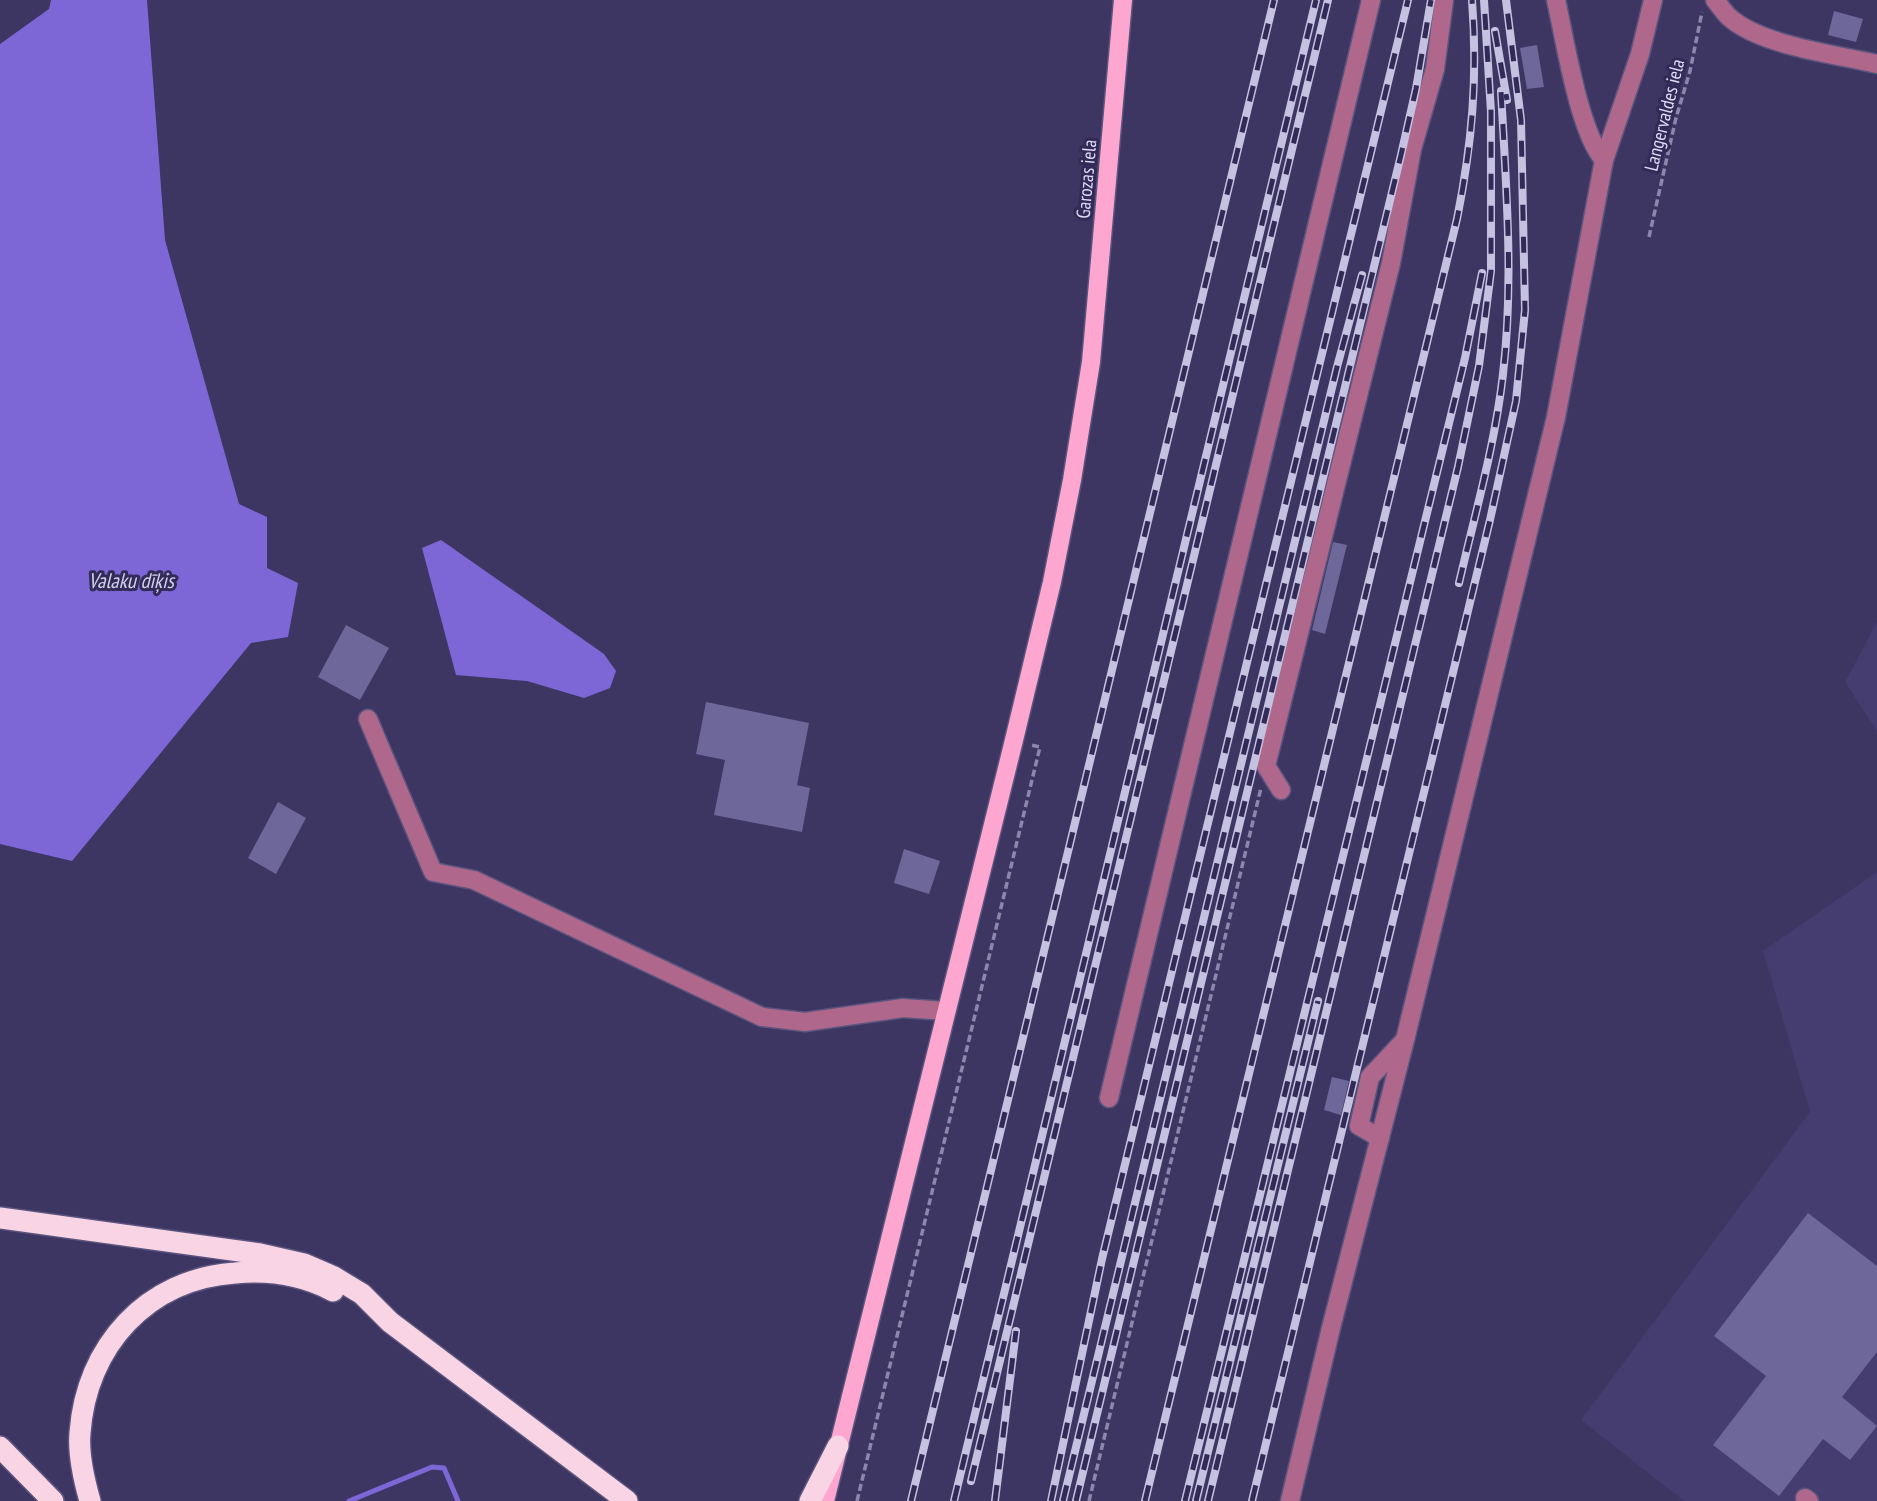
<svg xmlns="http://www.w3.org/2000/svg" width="1877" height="1501" font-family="'PT Sans Narrow',sans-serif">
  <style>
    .built { fill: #453c70 }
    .water { fill: #7d67d6 }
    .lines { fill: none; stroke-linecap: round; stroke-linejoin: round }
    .stream { stroke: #7d67d6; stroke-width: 5 }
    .building { fill: #6e6799 }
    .minor-casing { stroke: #5a547e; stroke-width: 21 }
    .major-casing { stroke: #5a547e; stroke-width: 21 }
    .highway-casing { stroke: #5a547e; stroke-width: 24 }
    .path { stroke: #8c87ac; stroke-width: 3.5; stroke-dasharray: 7 3.5; stroke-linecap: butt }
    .minor { stroke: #af688b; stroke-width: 18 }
    .major { stroke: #fda6d0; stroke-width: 18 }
    .highway { stroke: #f8d4e4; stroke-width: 21 }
    .rail-casing { stroke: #c5c1e0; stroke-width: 8 }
    .rail { stroke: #332b57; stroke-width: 5; stroke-dasharray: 16; stroke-linecap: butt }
    .labels { text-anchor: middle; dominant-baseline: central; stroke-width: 6; stroke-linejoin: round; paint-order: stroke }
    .street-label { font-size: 19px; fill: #dfdcf8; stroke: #332b57 }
    .water-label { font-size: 21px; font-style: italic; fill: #d2cfeb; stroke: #332b57 }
  </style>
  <rect width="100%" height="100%" fill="#3d3663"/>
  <!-- built -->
  <g class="built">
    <polygon points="1877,622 1877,731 1845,682"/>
    <polygon points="1877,872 1877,1501 1684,1501 1581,1420 1810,1112 1763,951"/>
  </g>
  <!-- water -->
  <g class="water">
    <polygon points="51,0 147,0 165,240 239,504 267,517 267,568 298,583 288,637 251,643 72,861 0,844 0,44 49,9"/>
    <polygon points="441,540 604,654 616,671 610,688 584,698 527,681 456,675 422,548"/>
  </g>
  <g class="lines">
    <!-- stream -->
    <polyline class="stream" points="349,1501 432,1467 444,1468 458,1501"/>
  </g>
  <!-- building -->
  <g class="building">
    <polygon points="1834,11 1863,19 1856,42 1828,35"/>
    <polygon points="1537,45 1544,87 1527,89 1520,48"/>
    <polygon points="1333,542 1347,545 1325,634 1312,630"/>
    <polygon points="346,625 389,648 360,700 318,677"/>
    <polygon points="706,702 809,723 797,785 810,788 802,832 714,815 725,760 696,754"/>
    <polygon points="278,802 306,818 276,874 248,858"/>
    <polygon points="904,849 940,861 929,894 894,883"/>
    <polygon points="1332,1077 1349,1081 1341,1115 1324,1110"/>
    <polygon points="1808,1213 1877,1266 1877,1352 1842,1397 1877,1426 1850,1460 1823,1439 1779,1496 1713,1445 1766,1376 1714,1336"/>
  </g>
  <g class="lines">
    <!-- minor casing -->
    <g class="minor-casing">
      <g id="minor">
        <path d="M 1556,0 C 1565,40 1579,132 1604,160"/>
        <path d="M 1715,0 C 1720,6 1724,12 1729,17 C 1761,46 1836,54 1877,64"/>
        <polyline points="368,719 433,872 474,880 762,1017 805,1022 903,1008 946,1011"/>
        <polyline points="1281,790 1266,766 1391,263 1412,149 1435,69 1444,0"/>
        <polyline points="1109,1098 1371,0"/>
        <polyline points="1380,1138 1359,1126 1370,1077 1403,1042"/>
        <polyline points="1805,1498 1809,1501"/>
        <polyline points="1290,1501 1331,1328 1405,1040 1556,417 1604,160 1640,54 1653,0"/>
      </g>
    </g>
    <!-- major casing -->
    <g class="major-casing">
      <polyline id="major" points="825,1501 1014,740 1052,582 1072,480 1091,362 1123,0"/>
    </g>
    <!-- highway casing -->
    <g class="highway-casing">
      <g id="highway">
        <polyline points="0,1218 260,1254 304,1264 334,1277 362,1294 390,1322 627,1501"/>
        <polyline points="0,1447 53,1501"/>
        <path d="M 90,1501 C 84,1480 78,1455 80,1433 C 86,1346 147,1279 235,1273 C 268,1270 303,1275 333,1291"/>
        <polyline points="810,1501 838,1446"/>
      </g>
    </g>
    <!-- path -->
    <g class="path">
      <polyline points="1649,237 1676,118 1690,71 1702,12"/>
      <polyline points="857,1501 1040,747 1031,745"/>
      <polyline points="1089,1501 1261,788"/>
    </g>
    <!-- minor -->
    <use href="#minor" class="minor"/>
    <!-- major -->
    <use href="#major" class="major"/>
    <!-- highway -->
    <use href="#highway" class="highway"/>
    <!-- rail casing -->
    <g class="rail-casing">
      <g id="rail">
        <polyline points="1495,31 1507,100"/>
        <path d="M 1459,583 C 1475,514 1495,445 1503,374 C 1514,281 1506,185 1501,91"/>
        <polyline points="971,1481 1328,0"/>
        <polyline points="911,1501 1274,0"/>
        <polyline points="954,1501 1316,0"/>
        <polyline points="995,1501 1016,1331"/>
        <polyline points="1051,1501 1102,1259 1408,0"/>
        <polyline points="1063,1501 1337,367 1362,275"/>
        <polyline points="1076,1501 1401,155 1416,89 1431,0"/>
        <path d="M 1145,1501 L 1457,219 C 1472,144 1478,77 1472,0"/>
        <polyline points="1185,1501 1465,358 1482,273"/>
        <polyline points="1196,1501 1318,1001"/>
        <polyline points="1208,1501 1458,467 1479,366 1491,271 1491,112 1484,0"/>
        <polyline points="1252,1501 1490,520 1516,401 1525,310 1521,120 1506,0"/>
      </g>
    </g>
    <!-- rail -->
    <use href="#rail" class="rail"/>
  </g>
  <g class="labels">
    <!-- street labels -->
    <g class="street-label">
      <text transform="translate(1664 115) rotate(-76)">Langervaldes iela</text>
      <text transform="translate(1086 179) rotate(-85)">Garozas iela</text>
    </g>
    <!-- water labels -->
    <g class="water-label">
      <text x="131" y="580">Valaku dīķis</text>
    </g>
  </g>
</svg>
